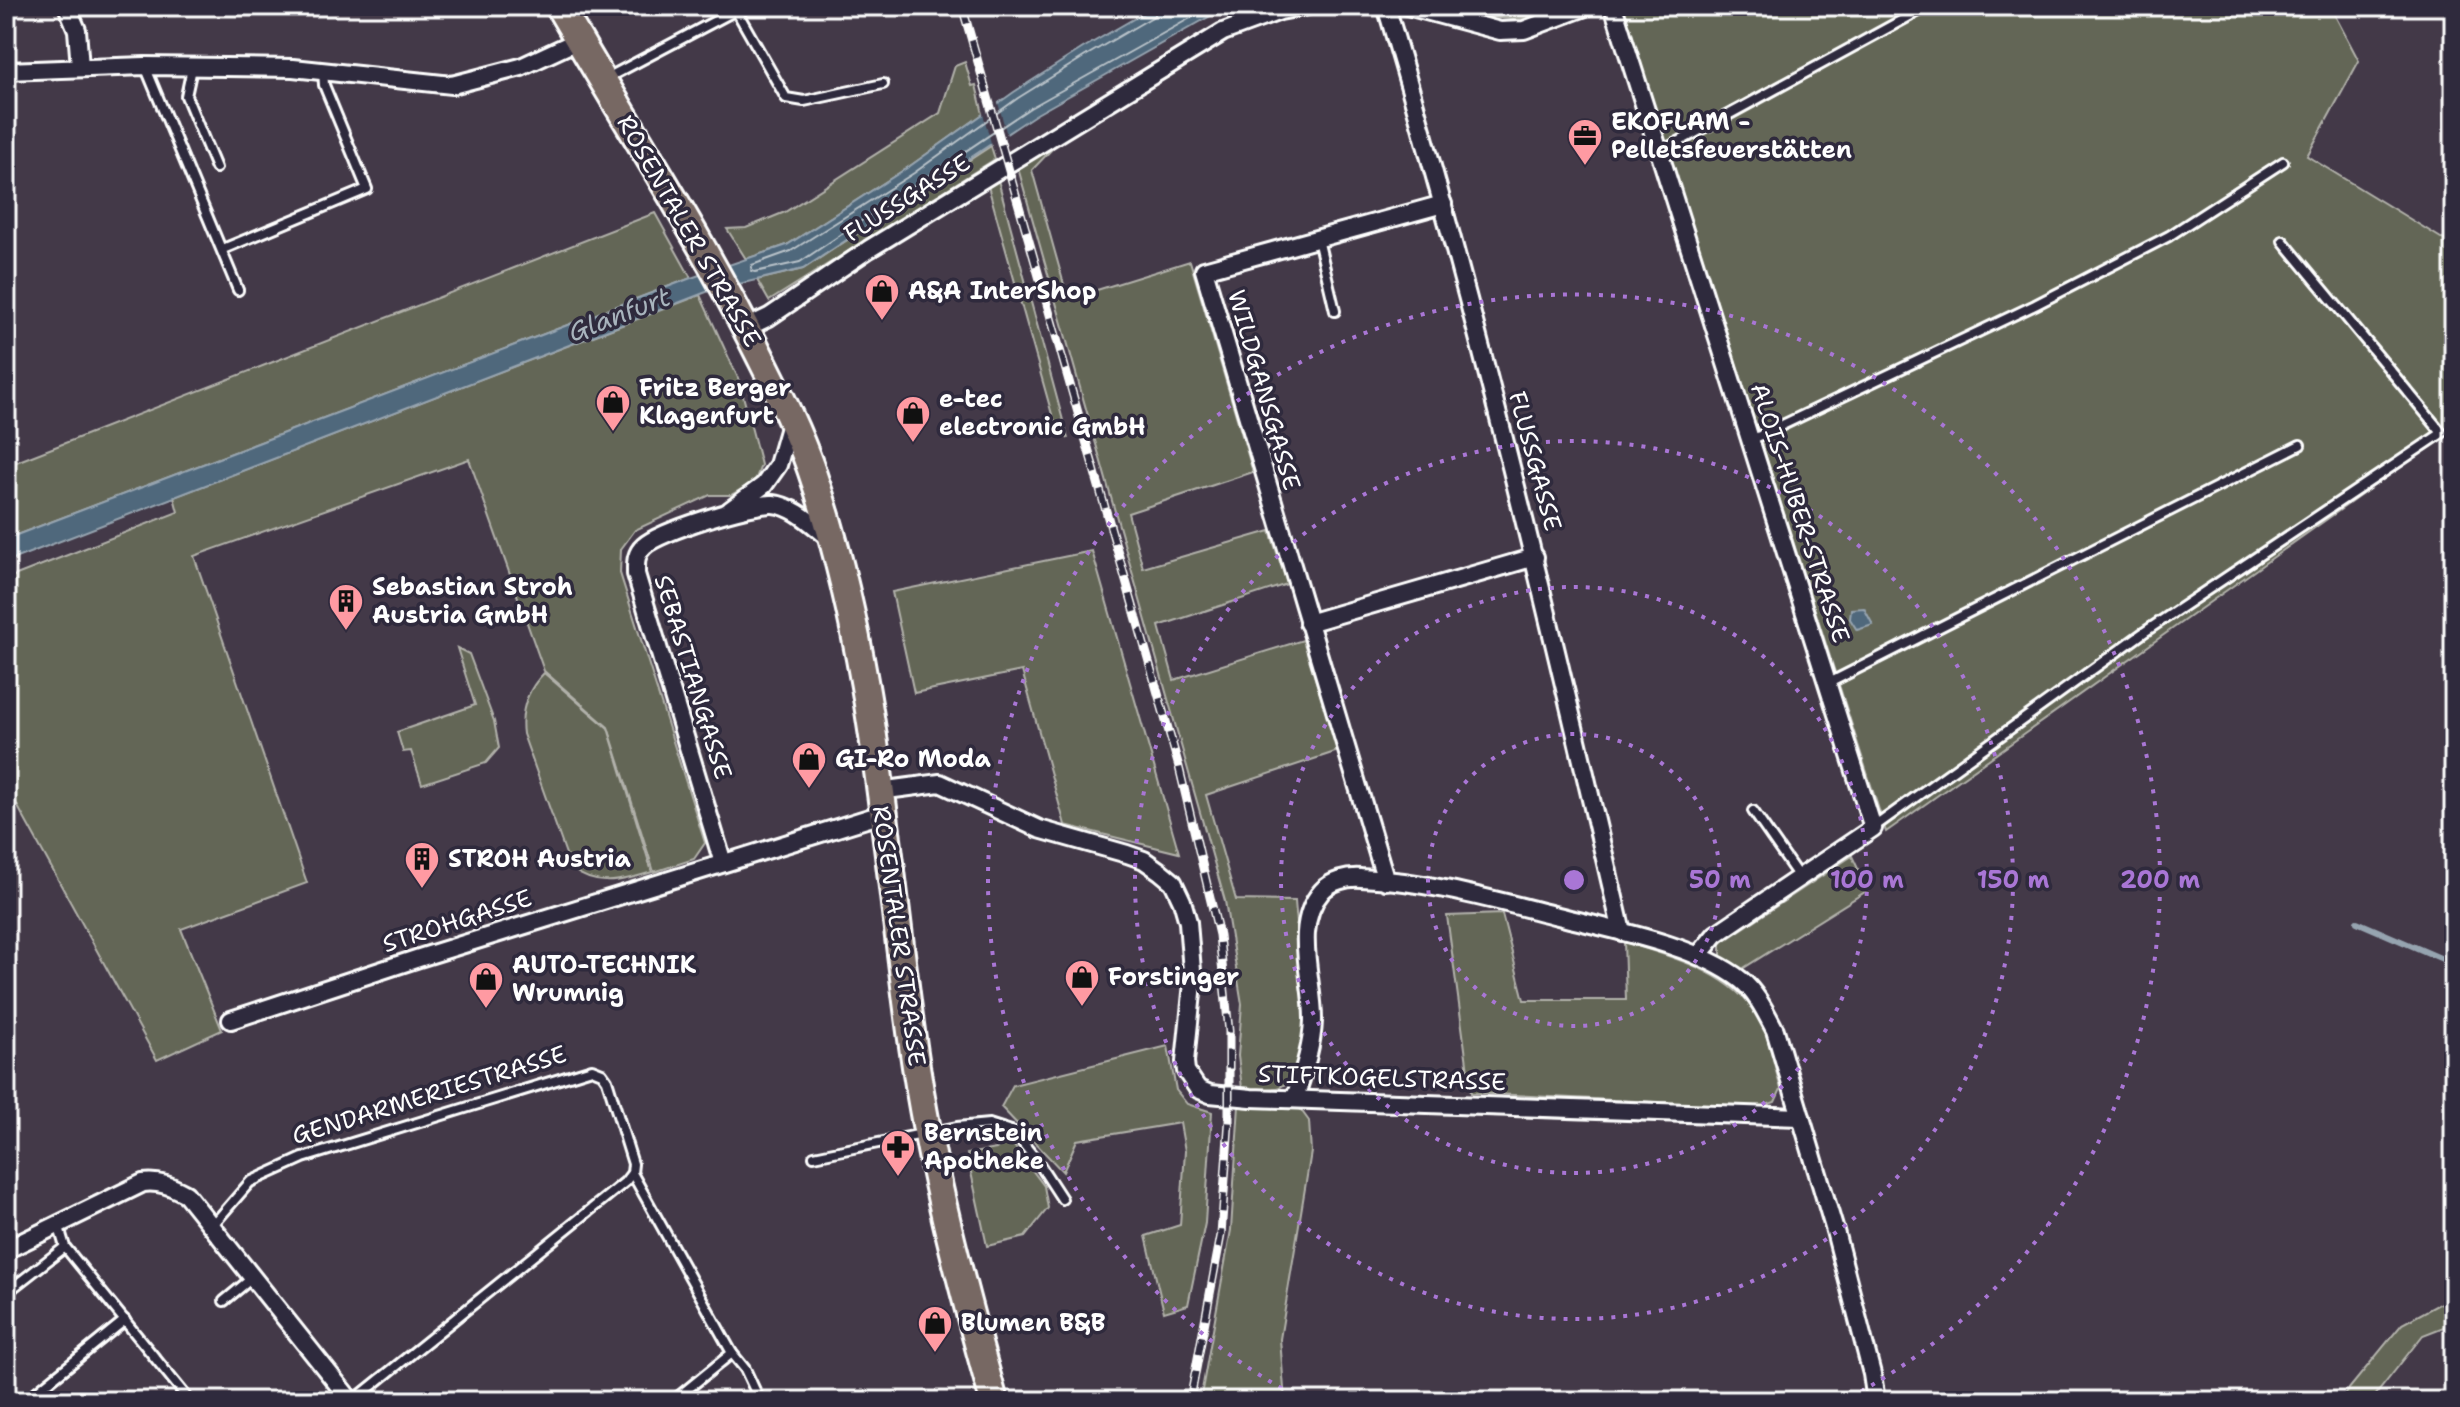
<svg xmlns="http://www.w3.org/2000/svg" width="2460" height="1407" font-family="'Shantell Sans',sans-serif">
  <style>
    .green { fill: #646657; stroke: #b2b2ab; stroke-width: 2 }
    .water { fill: #50687b; stroke: #96a4b0; stroke-width: 2 }
    .pier { fill: #433948 }
    .lines { fill: none; stroke-linecap: round; stroke-linejoin: round }
    .shore { stroke: #b9c3ca; stroke-width: 2 }
    .stream { stroke: #96a4b0; stroke-width: 6 }
    .service-casing { stroke: #fff; stroke-width: 14 }
    .minor-casing { stroke: #fff; stroke-width: 22 }
    .primary-casing { stroke: #fff; stroke-width: 32 }
    .service { stroke: #2f2a3d; stroke-width: 8 }
    .minor { stroke: #2f2a3d; stroke-width: 16 }
    .primary { stroke: #776864; stroke-width: 26 }
    .rail-casing { stroke: #fff; stroke-width: 9 }
    .rail { stroke: #2f2a3d; stroke-width: 6; stroke-dasharray: 18; stroke-linecap: butt }
    .ring { fill: none; stroke: #a976d5; stroke-width: 4; stroke-dasharray: 4 8 }
    .labels { text-anchor: middle; dominant-baseline: central; stroke-width: 7; stroke-linejoin: round; paint-order: stroke }
    .poi-label { font-size: 24px; font-weight: bold; fill: #fff; stroke: #2f2a3d; text-anchor: start }
    .street-label { font-size: 24px; fill: #fff; stroke: #2f2a3d }
    .water-label { font-size: 26px; font-style: italic; fill: #a8b4bd; stroke: #2f2a3d }
    .centre { fill: #a976d5; stroke: #2f2a3d; stroke-width: 4 }
    .ring-label { font-size: 24px; text-anchor: middle; font-weight: bold; fill: #a976d5; stroke: #2f2a3d; stroke-width: 7; stroke-linejoin: round; paint-order: stroke }
  </style>
  <rect width="100%" height="100%" fill="#433948"/>
  <filter id="ink" filterUnits="userSpaceOnUse"><feTurbulence type="fractalNoise" baseFrequency=".0125" numOctaves="2"/><feDisplacementMap in="SourceGraphic" scale="16" xChannelSelector="R" yChannelSelector="G"/><feConvolveMatrix kernelMatrix="1 2 1 2 8 2 1 2 1" color-interpolation-filters="sRGB"/></filter>
  <g filter="url(#ink)">
    <!-- green -->
    <g class="green">
      <path d="M 1446,6 L 1567,6 C 1519,27 1495,19 1446,6 Z"/>
      <polygon points="1622,6 2330,6 2359,61 2307,156 2454,246 2454,429 1886,832"/>
      <polygon points="965,62 972,86 976,85 983,114 910,166 787,245 746,259 727,229 746,228 785,212 940,113 955,66"/>
      <polygon points="991,146 995,159 769,301 757,280 803,269"/>
      <path d="M 1053,148 L 1032,170 L 1068,299 L 1190,261 L 1253,472 L 1128,513 L 1143,568 L 1270,531 L 1287,584 L 1159,626 L 1174,680 L 1303,640 L 1338,751 L 1206,795 L 1236,900 L 1295,901 C 1297,937 1321,1072 1280,1087 C 1269,1091 1253,1089 1242,1088 L 1238,1056 L 1242,1004 L 1225,901 L 1018,168 Z"/>
      <polygon points="998,180 1068,439 1053,418 988,186"/>
      <polygon points="655,213 691,278 6,539 6,466"/>
      <polygon points="700,295 739,380 761,465 755,481 731,495 710,495 635,530 621,549 620,573 705,843 694,859 654,872 608,727 544,671 469,459 194,556 307,883 181,929 222,1030 157,1060 6,785 6,579 178,512 174,497"/>
      <polygon points="1092,551 1179,853 1065,825 1022,671 914,693 892,592"/>
      <polygon points="457,648 469,654 494,721 499,748 486,763 422,784 411,751 403,752 397,732 475,705"/>
      <path d="M 544,673 L 608,728 L 652,872 C 622,881 597,889 571,868 L 523,734 C 520,710 527,690 544,673 Z"/>
      <polygon points="1852,856 1868,890 1742,969 1721,956 1721,943"/>
      <path d="M 1502,914 L 1524,1000 L 1626,1000 L 1624,942 C 1672,957 1730,971 1759,1017 C 1768,1032 1775,1070 1781,1089 L 1775,1102 L 1760,1107 L 1471,1093 L 1447,916 Z"/>
      <polygon points="1168,1046 1176,1090 1187,1104 1212,1112 1205,1223 1188,1305 1164,1312 1146,1236 1180,1225 1185,1151 1180,1123 1077,1140 1063,1172 1001,1107 1013,1085"/>
      <polygon points="1239,1105 1298,1106 1309,1121 1311,1152 1280,1339 1285,1401 1200,1401 1231,1230"/>
      <polygon points="1008,1138 1044,1186 1048,1208 1025,1237 987,1246 967,1154 996,1149"/>
      <polygon points="2454,1296 2454,1323 2423,1335 2371,1401 2339,1401 2402,1324"/>
    </g>
    <!-- water -->
    <g class="water">
      <polygon points="1156,6 1228,6 1035,115 803,269 709,291 6,562 6,539 691,278 787,245 910,166 1014,92 1083,48"/>
      <polygon points="1864,608 1873,625 1857,630 1850,619 1851,609"/>
    </g>
    <!-- pier -->
    <polygon class="pier" points="997,99 1008,139 993,150 982,110"/>
    <g class="lines">
      <!-- shore -->
      <polyline class="shore" points="1159,6 1154,16 1087,55 1018,98 914,173 791,251 752,265 751,271 755,272 800,262 1030,108 1212,6"/>
      <!-- stream -->
      <polyline class="stream" points="2357,922 2454,964"/>
      <!-- service casing -->
      <g class="service-casing">
        <g id="service">
          <polyline points="736,10 786,98 804,101 883,84"/>
          <polyline points="145,66 238,290"/>
          <polyline points="192,68 186,96 216,168"/>
          <polyline points="607,78 736,10 737,6"/>
          <polyline points="1660,152 1928,6"/>
          <polyline points="1318,239 1335,311"/>
          <polyline points="223,249 367,189 324,85 323,71"/>
          <polyline points="1751,440 2035,305 2169,236 2283,162"/>
          <polyline points="1829,683 2300,445"/>
          <polyline points="1753,811 1799,877"/>
          <polyline points="1874,827 2143,633 2442,433 2283,241"/>
          <polyline points="814,1156 957,1127 989,1124 1014,1132 1038,1162 1062,1199"/>
          <polyline points="632,1173 732,1353 745,1369 760,1401"/>
          <polyline points="58,1224 65,1247 190,1401"/>
          <polyline points="212,1226 250,1182 303,1158 592,1069 602,1073 607,1080 633,1164 632,1173 625,1182 353,1401"/>
          <polyline points="6,1293 65,1247"/>
          <polyline points="224,1301 252,1278"/>
          <polyline points="25,1401 125,1320"/>
          <polyline points="673,1401 732,1353"/>
        </g>
      </g>
      <!-- minor casing -->
      <g class="minor-casing">
        <g id="minor">
          <polyline points="67,6 77,30 80,67"/>
          <path d="M 1386,6 C 1477,311 1550,622 1622,932"/>
          <polyline points="1407,6 1500,31 1524,30 1588,6"/>
          <polyline points="1613,6 1873,828 1716,934 1698,956"/>
          <polyline points="6,71 145,66 293,68 452,85 521,67 579,40"/>
          <polyline points="746,328 769,317 869,249 1223,32 1280,11 1307,6"/>
          <polyline points="730,510 764,485 778,465 791,420"/>
          <polyline points="1308,623 1535,557"/>
          <polyline points="879,791 940,783 1039,829 1127,854 1144,860 1161,872 1173,882 1182,901 1188,922 1193,983 1185,1062 1186,1071 1198,1089 1210,1094 1251,1098 1801,1117"/>
          <path d="M 723,863 L 636,574 C 636,563 635,554 644,546 C 660,531 751,503 773,504 C 795,506 814,526 831,539"/>
          <polyline points="1386,881 1204,270 1443,204"/>
          <polyline points="231,1020 419,958 882,814"/>
          <path d="M 1295,1098 C 1303,1073 1312,1048 1313,1021 C 1314,980 1291,926 1322,891 C 1331,881 1347,877 1361,878 C 1427,881 1494,900 1558,916 C 1613,930 1696,945 1741,980 C 1756,992 1766,1013 1775,1030 L 1835,1231 L 1872,1374 L 1876,1401"/>
          <path d="M 6,1250 L 143,1183 C 160,1181 171,1186 186,1194 L 351,1401"/>
        </g>
      </g>
      <!-- primary casing -->
      <g class="primary-casing">
        <path id="primary" d="M 559,6 C 626,122 699,234 759,354 C 778,392 797,429 811,469 C 875,653 886,855 913,1046 C 930,1167 961,1284 994,1401"/>
      </g>
      <!-- service -->
      <use href="#service" class="service"/>
      <!-- minor -->
      <use href="#minor" class="minor"/>
      <!-- primary -->
      <use href="#primary" class="primary"/>
      <!-- rail casing -->
      <g class="rail-casing">
        <polyline id="rail" points="962,6 1179,767 1219,935 1229,1031 1229,1122 1221,1235 1190,1401"/>
      </g>
      <!-- rail -->
      <use href="#rail" class="rail"/>
    </g>
  </g>
  <!-- distance rings -->
  <g class="ring">
    <circle cx="1574" cy="880" r="146"/>
    <circle cx="1574" cy="880" r="293"/>
    <circle cx="1574" cy="880" r="439"/>
    <path d="M1303 1400A586 586 0 1 1 1845 1400"/>
  </g>
  <!-- icons -->
  <defs>
    <g id="office-pin" transform="scale(1.8)"><path d="M0 17L-7.5 6A9.5 9.5 0 1 1 7.5 6Z" fill="#ff9aa2" stroke="#2f2a3d"/><path d="M-6-3h4V-5.5h4V-3h4V5H-6ZM-1-4.5V-3h2v-1.5ZM-6 0V1H6V0Z" fill="#111"/></g>
    <g id="shop-pin" transform="scale(1.8)"><path d="M0 17L-7.5 6A9.5 9.5 0 1 1 7.5 6Z" fill="#ff9aa2" stroke="#2f2a3d"/><path d="M-5-2.5h2.3a2.7 3.5 0 0 1 5.4 0H5L5.5 6h-11ZM-1.5-2.5h3a1.5 2.3 0 0 0-3 0Z" fill="#111"/></g>
    <g id="building-pin" transform="scale(1.8)"><path d="M0 17L-7.5 6A9.5 9.5 0 1 1 7.5 6Z" fill="#ff9aa2" stroke="#2f2a3d"/><path d="M-4-6H4V6H1V3H-1V6H-4ZM-2.5-4.3h1.7v1.8h-1.7ZM.8-4.3h1.7v1.8H.8ZM-2.5-1h1.7V.8h-1.7ZM.8-1h1.7V.8H.8Z" fill="#111"/></g>
    <g id="pharmacy-pin" transform="scale(1.8)"><path d="M0 17L-7.5 6A9.5 9.5 0 1 1 7.5 6Z" fill="#ff9aa2" stroke="#2f2a3d"/><path d="M-2-6h4v4h4v4h-4v4h-4v-4h-4v-4h4Z" fill="#111"/></g>
  </defs>
  <g fill-rule="evenodd">
    <use href="#office-pin" x="1585" y="136"/>
    <use href="#shop-pin" x="882" y="291"/>
    <use href="#shop-pin" x="613" y="402"/>
    <use href="#shop-pin" x="913" y="413"/>
    <use href="#building-pin" x="346" y="601"/>
    <use href="#shop-pin" x="809" y="759"/>
    <use href="#building-pin" x="422" y="859"/>
    <use href="#shop-pin" x="1082" y="977"/>
    <use href="#shop-pin" x="486" y="979"/>
    <use href="#pharmacy-pin" x="898" y="1147"/>
    <use href="#shop-pin" x="935" y="1323"/>
  </g>
  <g class="labels">
    <!-- poi labels -->
    <g class="poi-label">
      <text x="1611" y="122">EKOFLAM -<tspan x="1611" dy="28">Pelletsfeuerstätten</tspan></text>
      <text x="908" y="291">A&amp;A InterShop</text>
      <text x="639" y="388">Fritz Berger<tspan x="639" dy="28">Klagenfurt</tspan></text>
      <text x="939" y="399">e-tec<tspan x="939" dy="28">electronic GmbH</tspan></text>
      <text x="372" y="587">Sebastian Stroh<tspan x="372" dy="28">Austria GmbH</tspan></text>
      <text x="835" y="759">GI-Ro Moda</text>
      <text x="448" y="859">STROH Austria</text>
      <text x="512" y="965">AUTO-TECHNIK<tspan x="512" dy="28">Wrumnig</tspan></text>
      <text x="1108" y="977">Forstinger</text>
      <text x="924" y="1133">Bernstein<tspan x="924" dy="28">Apotheke</tspan></text>
      <text x="961" y="1323">Blumen B&amp;B</text>
    </g>
    <!-- street labels -->
    <g class="street-label">
      <text transform="translate(907 198) rotate(-32)">FLUSSGASSE</text>
      <text transform="translate(689 231) rotate(60)">ROSENTALER STRASSE</text>
      <text transform="translate(1264 390) rotate(74)">WILDGANSGASSE</text>
      <text transform="translate(1535 461) rotate(75)">FLUSSGASSE</text>
      <text transform="translate(1800 513) rotate(72)">ALOIS-HUBER-STRASSE</text>
      <text transform="translate(693 677) rotate(73)">SEBASTIANGASSE</text>
      <text transform="translate(457 921) rotate(-18)">STROHGASSE</text>
      <text transform="translate(899 936) rotate(82)">ROSENTALER STRASSE</text>
      <text transform="translate(1382 1078) rotate(2)">STIFTKOGELSTRASSE</text>
      <text transform="translate(429 1095) rotate(-17)">GENDARMERIESTRASSE</text>
    </g>
    <!-- water labels -->
    <g class="water-label">
      <text transform="translate(619 314) rotate(-21)">Glanfurt</text>
    </g>
  </g>
  <circle cx="1574" cy="880" r="12" class="centre"/>
  <g class="ring-label">
    <text x="1720" y="888">50 m</text>
    <text x="1867" y="888">100 m</text>
    <text x="2013" y="888">150 m</text>
    <text x="2160" y="888">200 m</text>
  </g>
  <!-- margin -->
  <rect width="2460" height="1407" fill="none" stroke="#2f2a3d" stroke-width="32"/>
  <rect x="16" y="16" width="2428" height="1375" fill="none" stroke="#fff" stroke-width="3" filter="url(#ink)"/>
</svg>
